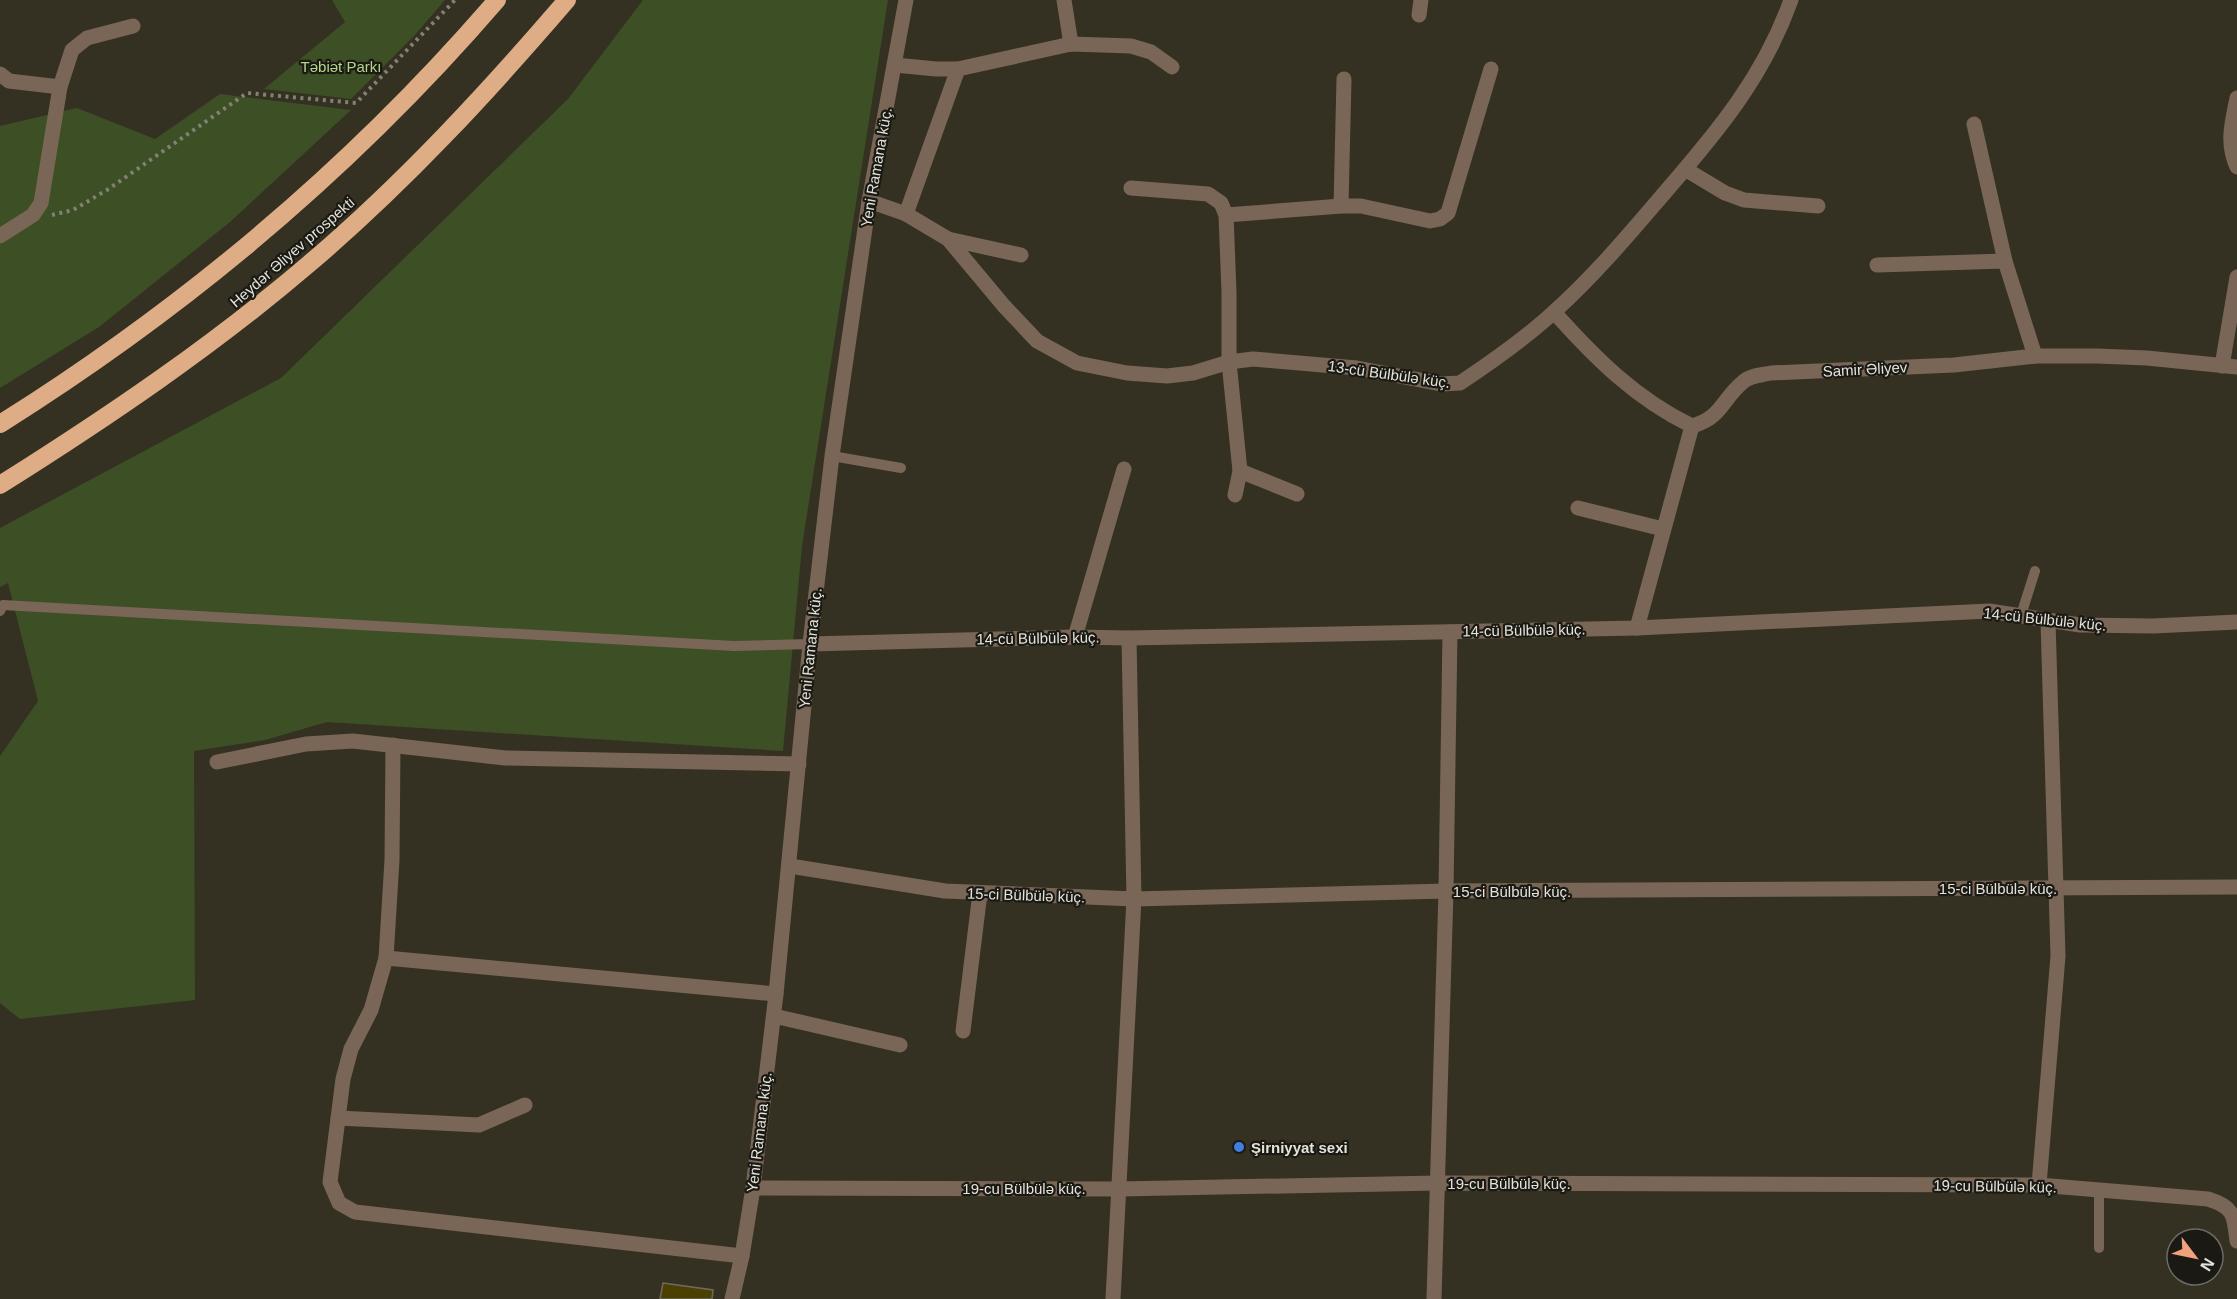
<svg xmlns="http://www.w3.org/2000/svg" width="2237" height="1299" font-family="Helvetica,sans-serif">
  <style>
    .green { fill: #3d4f24 }
    .building { fill: #4c4000; stroke: #6e6b5c; stroke-width: 1.5 }
    .lines { fill: none; stroke-linecap: round; stroke-linejoin: round }
    .path { stroke: #838175; stroke-width: 4; stroke-dasharray: 3 4.5; stroke-linecap: butt }
    .service { stroke: #7a6656; stroke-width: 10 }
    .minor { stroke: #7a6656; stroke-width: 15 }
    .tertiary { stroke: #7a6656; stroke-width: 15 }
    .motorway { stroke: #dead86; stroke-width: 18 }
    .shop-dot { fill: #3f7fe0; stroke: #1a1913; stroke-width: 2 }
    .labels { text-anchor: middle; dominant-baseline: central; stroke-width: 4.5; stroke-linejoin: round; paint-order: stroke }
    .park-label { font-size: 15px; fill: #b3d689; stroke: #1a1913 }
    .street-label { font-size: 15px; fill: #e4e3da; stroke: #1a1913 }
    .poi-label { font-size: 15px; font-weight: bold; fill: #e4e3da; stroke: #1a1913; text-anchor: start }
  </style>
  <rect width="100%" height="100%" fill="#343123"/>
  <!-- green -->
  <g class="green">
    <polygon points="332,0 445,0 414,36 351,99 264,89 345,22"/>
    <polygon points="643,0 888,0 802,546 783,751 327,722 265,740 194,751 195,1000 20,1019 0,1003 0,756 38,701 8,583 0,587 0,528 281,378 568,99"/>
    <polygon points="220,94 351,110 230,222 99,327 0,388 0,126 77,108 155,139"/>
  </g>
  <!-- building -->
  <polygon class="building" points="663,1283 713,1290 712,1299 660,1299"/>
  <g class="lines">
    <!-- path -->
    <polyline class="path" points="52,215 73,210 107,190 247,93 356,103 455,0"/>
    <!-- service -->
    <g class="service">
      <polyline points="832,456 901,468"/>
      <polyline points="0,611 3,605 734,646 810,644"/>
      <polyline points="2021,615 2035,571"/>
      <polyline points="2099,1248 2099,1190"/>
    </g>
    <!-- minor -->
    <g class="minor">
      <polyline points="1064,0 1071,44"/>
      <polyline points="1419,15 1421,0"/>
      <polyline points="895,65 936,69 958,69 1071,44 1131,46 1151,52 1172,67"/>
      <polyline points="0,74 9,81 60,87"/>
      <path d="M 2237,98 C 2232,123 2226,143 2237,167"/>
      <polyline points="1974,124 2005,261 2035,356"/>
      <polyline points="1685,169 1725,193 1744,200 1818,206"/>
      <polyline points="1131,188 1208,194 1221,203 1226,215 1229,292 1229,362 1240,471 1235,495"/>
      <path d="M 869,201 L 906,214 L 948,239 L 1004,306 L 1037,341 L 1077,363 L 1127,373 L 1167,376 L 1193,373 L 1229,362 L 1253,359 L 1357,368 L 1441,384 L 1460,383 C 1493,361 1526,338 1555,311 C 1596,274 1631,232 1667,190 C 1718,131 1764,76 1791,0"/>
      <polyline points="1341,206 1344,79"/>
      <polyline points="906,214 958,69"/>
      <polyline points="1226,215 1341,206 1361,206 1430,221 1440,219 1448,213 1491,69"/>
      <polyline points="0,236 33,215 41,203 60,87 72,50 87,38 133,26"/>
      <polyline points="948,239 1021,255"/>
      <polyline points="1877,265 2005,261"/>
      <path d="M 1554,312 C 1595,358 1636,399 1692,426 C 1722,418 1722,399 1743,382 C 1750,375 1762,375 1771,373 L 1954,365 L 2035,356 L 2097,356 L 2147,358 L 2237,367"/>
      <polyline points="2222,366 2237,277"/>
      <polyline points="1240,471 1297,494"/>
      <polyline points="1578,508 1663,529"/>
      <polyline points="1637,628 1692,426"/>
      <polyline points="1075,637 1124,469"/>
      <polyline points="810,644 1075,637 1129,638 1637,628 1989,611 2080,625 2153,626 2237,622"/>
      <polyline points="393,745 392,860 386,958 371,1010 351,1049 343,1079 330,1182 339,1203 355,1212 742,1256"/>
      <polyline points="217,762 306,744 353,741 505,758 799,764"/>
      <polyline points="790,866 945,891 1134,899 1446,891 2237,887"/>
      <polyline points="386,958 776,994"/>
      <polyline points="774,1016 900,1045"/>
      <polyline points="963,1031 980,893"/>
      <polyline points="338,1118 479,1125 525,1105"/>
      <polyline points="2039,1185 2058,956 2048,621"/>
      <path d="M 753,1188 L 1119,1189 L 1438,1183 L 2039,1185 L 2208,1199 C 2234,1207 2234,1215 2237,1241"/>
      <polyline points="1113,1299 1134,899 1129,638"/>
      <polyline points="1434,1299 1446,891 1450,632"/>
    </g>
    <!-- tertiary -->
    <polyline class="tertiary" points="732,1299 742,1256 753,1188 776,994 810,644 832,456 869,201 906,0"/>
    <!-- motorway -->
    <g class="motorway">
      <path d="M 0,424 C 185,308 354,166 497,0"/>
      <path d="M 0,485 C 108,417 213,346 310,263 C 404,183 487,93 567,0"/>
    </g>
  </g>
  <!-- markers -->
  <circle class="shop-dot" cx="1239" cy="1147" r="6"/>
  <g class="labels">
    <!-- park labels -->
    <g class="park-label">
      <text x="341" y="66">Təbiət Parkı</text>
    </g>
    <!-- street labels -->
    <g class="street-label">
      <text transform="translate(876 167) rotate(-80)">Yeni Ramana küç.</text>
      <text transform="translate(292 252) rotate(-41)">Heydər Əliyev prospekti</text>
      <text transform="translate(1865 369) rotate(-3)">Samir Əliyev</text>
      <text transform="translate(1389 374) rotate(8)">13-cü Bülbülə küç.</text>
      <text transform="translate(2045 619) rotate(6)">14-cü Bülbülə küç.</text>
      <text transform="translate(1524 630) rotate(-1)">14-cü Bülbülə küç.</text>
      <text transform="translate(1038 638) rotate(-1)">14-cü Bülbülə küç.</text>
      <text transform="translate(810 648) rotate(-84)">Yeni Ramana küç.</text>
      <text x="1998" y="888">15-ci Bülbülə küç.</text>
      <text x="1512" y="891">15-ci Bülbülə küç.</text>
      <text transform="translate(1026 895) rotate(2)">15-ci Bülbülə küç.</text>
      <text transform="translate(759 1132) rotate(-83)">Yeni Ramana küç.</text>
      <text x="1509" y="1183">19-cu Bülbülə küç.</text>
      <text transform="translate(1995 1186) rotate(1)">19-cu Bülbülə küç.</text>
      <text x="1024" y="1188">19-cu Bülbülə küç.</text>
    </g>
    <!-- poi labels -->
    <g class="poi-label">
      <text x="1251" y="1147">Şirniyyat sexi</text>
    </g>
  </g>
  <!-- north arrow -->
  <g transform="translate(2195 1257) rotate(122)"><circle r="28" fill="#1a1913" stroke="#6b6a63" stroke-width="1.5"/>
  <path d="M0-4.5L10 22L0 15L-10 22Z" fill="#f1a17b"/>
  <text y="-9" font-size="16" font-weight="bold" text-anchor="middle" fill="#e4e3da">N</text>
  </g>
</svg>
